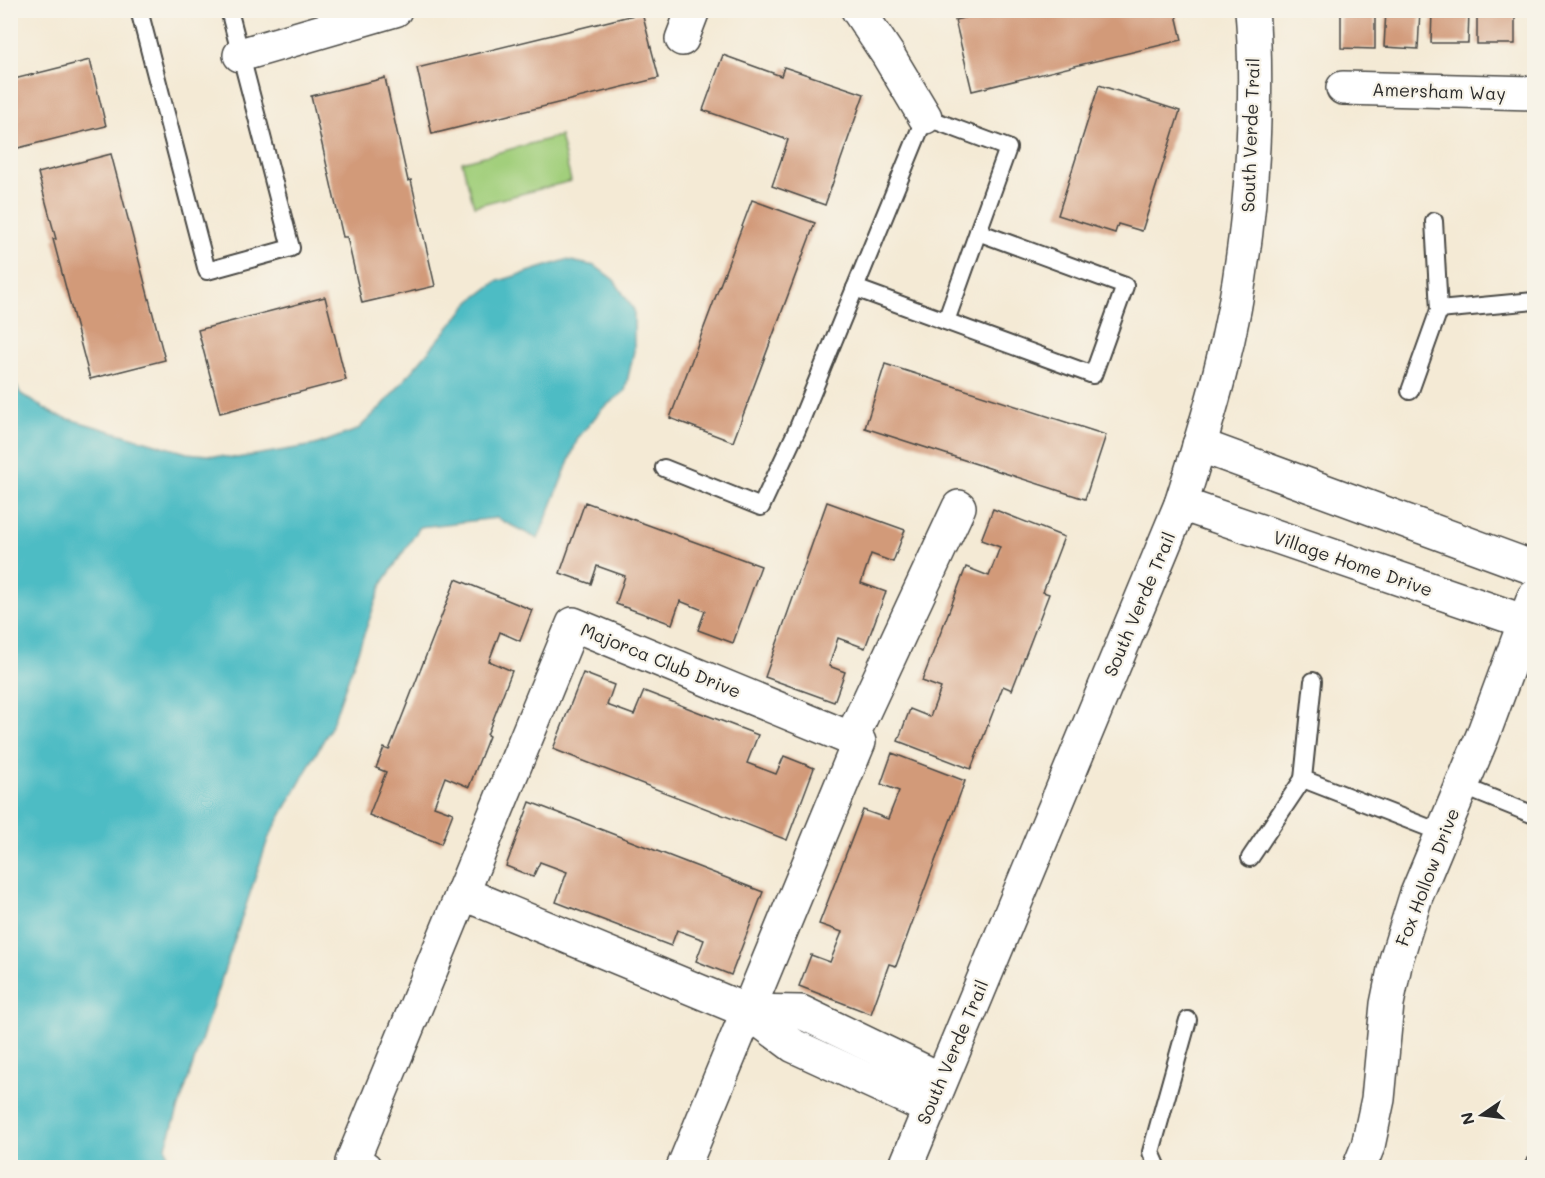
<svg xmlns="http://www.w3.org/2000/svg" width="1545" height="1178" font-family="Mali,sans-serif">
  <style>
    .green { fill: #a2cf7c; stroke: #667d54; stroke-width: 1.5 }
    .water { fill: #4ebcc4; stroke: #3c7478; stroke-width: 1.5 }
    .building { fill: #d29a79 }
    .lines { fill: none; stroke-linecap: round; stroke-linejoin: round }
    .service-casing { stroke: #494844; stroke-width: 20 }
    .minor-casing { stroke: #494844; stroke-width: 36 }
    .tertiary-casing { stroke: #494844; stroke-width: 36 }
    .service { stroke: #fff; stroke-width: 16 }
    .minor { stroke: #fff; stroke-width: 33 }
    .tertiary { stroke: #fff; stroke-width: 33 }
    .labels { text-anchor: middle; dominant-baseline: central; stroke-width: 4.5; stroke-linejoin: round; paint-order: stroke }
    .street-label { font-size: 18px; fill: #2b2b2b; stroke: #f7f3e8 }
  </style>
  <rect width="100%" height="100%" fill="#f7f3e8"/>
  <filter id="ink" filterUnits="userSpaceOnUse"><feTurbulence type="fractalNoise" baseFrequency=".0167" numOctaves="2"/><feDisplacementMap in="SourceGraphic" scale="12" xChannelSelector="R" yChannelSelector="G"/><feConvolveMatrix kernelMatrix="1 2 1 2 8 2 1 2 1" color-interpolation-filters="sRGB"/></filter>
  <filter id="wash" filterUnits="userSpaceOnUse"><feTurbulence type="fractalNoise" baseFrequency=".008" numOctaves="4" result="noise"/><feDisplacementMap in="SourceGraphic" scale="24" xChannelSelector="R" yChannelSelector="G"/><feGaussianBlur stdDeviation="1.35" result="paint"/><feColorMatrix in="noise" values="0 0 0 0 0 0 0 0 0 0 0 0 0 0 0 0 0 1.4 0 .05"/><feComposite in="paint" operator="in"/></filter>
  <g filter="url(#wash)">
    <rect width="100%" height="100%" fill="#f4ead5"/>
    <!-- green -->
    <polygon class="green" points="560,136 571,181 474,206 462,162"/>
    <!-- water -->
    <polygon class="water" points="566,260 595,266 614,280 634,310 634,351 625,391 602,409 578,438 538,539 497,518 420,527 382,584 331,727 268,839 166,1146 168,1160 187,1165 209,1161 231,1167 11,1167 11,376 21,394 55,415 187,453 237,458 315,445 357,430 383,405 471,301 496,282"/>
    <g id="blocks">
      <!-- building -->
      <g class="building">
        <polygon points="996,10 1175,10 1182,40 972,91 955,20"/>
        <polygon points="1341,10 1375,10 1375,49 1341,48"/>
        <polygon points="1386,10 1420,10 1418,49 1384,47"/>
        <polygon points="1432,10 1469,10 1468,43 1431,43"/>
        <rect x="1477" y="10" width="38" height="34"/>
        <polygon points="642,13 659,78 432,134 417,68"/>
        <polygon points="723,55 781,76 784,67 864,94 825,205 772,186 788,140 703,110"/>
        <polygon points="90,60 106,126 10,150 10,80"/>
        <polygon points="385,78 408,181 411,180 435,286 362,303 347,237 343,237 311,96"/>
        <polygon points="1099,85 1180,111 1142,231 1118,224 1115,233 1058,215"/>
        <polygon points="111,154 165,360 90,379 53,239 56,239 38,173"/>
        <polygon points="752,200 815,223 733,442 670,418"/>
        <polygon points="325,297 346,380 220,413 198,330"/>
        <polygon points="885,364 1106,435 1085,499 865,428"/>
        <polygon points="585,502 761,566 733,643 698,630 705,611 680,601 672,624 616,604 625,576 597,566 591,584 560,573"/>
        <polygon points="827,502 905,530 893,562 871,554 861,583 886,592 865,648 838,638 829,666 845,672 834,702 765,677"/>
        <polygon points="993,509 1064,537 1043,592 1049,594 1012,690 1003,686 971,769 898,741 910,709 930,717 941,688 922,681 966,567 989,576 1000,547 981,540"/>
        <polygon points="456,579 532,610 520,641 500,632 489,661 512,671 487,735 489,736 469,787 445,777 434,806 453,813 441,844 369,815 386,772 376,768 384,748 389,750"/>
        <polygon points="583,673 614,685 607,705 634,715 644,691 758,735 747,763 776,774 784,756 814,768 787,840 553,749"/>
        <polygon points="892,753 965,781 896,966 889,964 871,1014 799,986 811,955 830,962 842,932 819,924 863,810 888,819 899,791 881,784"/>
        <polygon points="530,802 763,892 731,975 696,961 704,940 677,930 671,946 556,902 567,872 540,862 533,877 506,866"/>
      </g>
    </g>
  </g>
  <g filter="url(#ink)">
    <use href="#blocks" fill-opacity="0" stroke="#494844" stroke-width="1.5"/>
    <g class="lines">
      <!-- service casing -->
      <g class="service-casing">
        <g id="service">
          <polyline points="139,10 207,271 291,248 229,10"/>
          <polyline points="1434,221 1439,310 1534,301"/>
          <polyline points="855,288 1093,375 1125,286 978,232"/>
          <polyline points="1410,391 1439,310"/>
          <polyline points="664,468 761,507 797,430 925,117 1008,148 946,321"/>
          <polyline points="1313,681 1303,779 1442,833"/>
          <polyline points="1462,786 1534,815"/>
          <polyline points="1250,858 1303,779"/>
          <polyline points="1158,1168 1151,1152 1188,1020"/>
          <polyline points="1533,1168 1534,1165"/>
        </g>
      </g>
      <!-- minor casing -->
      <g class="minor-casing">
        <g id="minor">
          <polyline points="858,10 888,55 925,117"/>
          <polyline points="682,39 693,10"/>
          <polyline points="240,55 395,10"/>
          <polyline points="1343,88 1534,93"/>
          <polyline points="1199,445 1534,568"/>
          <polyline points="1181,504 1526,622"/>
          <polyline points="851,739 959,507"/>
          <polyline points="462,893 747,1011 794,1046 929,1108"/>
          <polyline points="747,1011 801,1012 940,1079"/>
          <polyline points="365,1168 352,1162 573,624 859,742 683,1168"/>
          <polyline points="1359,1168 1368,1146 1378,1099 1387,1004 1396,960 1416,896 1483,735 1534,597"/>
        </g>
      </g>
      <!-- tertiary casing -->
      <g class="tertiary-casing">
        <path id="tertiary" d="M 905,1168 L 1181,504 C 1195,459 1210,414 1221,368 C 1240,296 1249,221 1253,147 C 1255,102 1256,56 1252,10"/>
      </g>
      <!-- service -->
      <use href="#service" class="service"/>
      <!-- minor -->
      <use href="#minor" class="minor"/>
      <!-- tertiary -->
      <use href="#tertiary" class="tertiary"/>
    </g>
  </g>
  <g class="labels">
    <!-- street labels -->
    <g class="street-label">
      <text transform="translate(1439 91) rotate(2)">Amersham Way</text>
      <text transform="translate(1250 135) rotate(-88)">South Verde Trail</text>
      <text transform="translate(1353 563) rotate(19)">Village Home Drive</text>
      <text transform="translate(1139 604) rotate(-67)">South Verde Trail</text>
      <text transform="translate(661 660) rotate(22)">Majorca Club Drive</text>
      <text transform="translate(1427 877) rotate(-69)">Fox Hollow Drive</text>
      <text transform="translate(952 1052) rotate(-67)">South Verde Trail</text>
    </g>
  </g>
  <!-- margin -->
  <rect width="1545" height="1178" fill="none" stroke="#f7f3e8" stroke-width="36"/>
  <!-- north arrow -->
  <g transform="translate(1482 1115) rotate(256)" stroke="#f7f3e8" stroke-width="4.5" paint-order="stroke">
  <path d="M0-4.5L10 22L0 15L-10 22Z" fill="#2b2b2b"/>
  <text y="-9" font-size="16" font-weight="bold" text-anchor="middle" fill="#2b2b2b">N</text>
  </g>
</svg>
